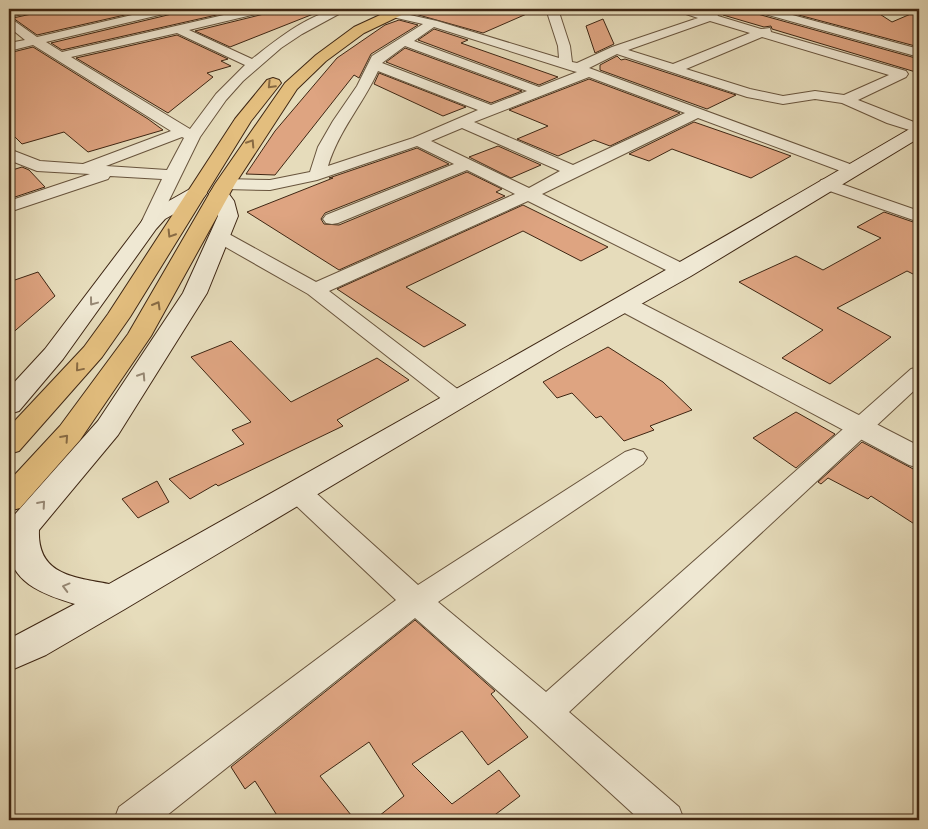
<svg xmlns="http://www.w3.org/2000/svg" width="928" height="829" font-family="'EB Garamond',serif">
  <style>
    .building { fill: #dea481; stroke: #3e2613 }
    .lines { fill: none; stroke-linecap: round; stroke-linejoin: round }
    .minor-casing { stroke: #68543d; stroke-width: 2 }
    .tertiary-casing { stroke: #68543d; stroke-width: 2 }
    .secondary-casing { stroke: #3e2613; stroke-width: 2 }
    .trunk-casing { stroke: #3e2613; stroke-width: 2 }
    .minor { fill: #efe8d3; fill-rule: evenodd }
    .tertiary { fill: #efe8d3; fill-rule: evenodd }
    .secondary { fill: #efe8d3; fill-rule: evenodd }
    .trunk { fill: #e3be7e; fill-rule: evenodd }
    .oneway { stroke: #886a43 }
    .oneway2 { stroke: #968773 }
  </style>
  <rect width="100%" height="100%" fill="#e6dcbb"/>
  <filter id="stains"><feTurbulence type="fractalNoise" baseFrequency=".004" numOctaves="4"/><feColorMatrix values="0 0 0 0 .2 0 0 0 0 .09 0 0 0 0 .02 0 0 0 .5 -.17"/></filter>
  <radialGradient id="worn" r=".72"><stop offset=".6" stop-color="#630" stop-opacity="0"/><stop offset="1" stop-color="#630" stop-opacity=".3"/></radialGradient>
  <!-- building -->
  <g class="building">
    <polygon points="40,9 151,9 37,35 13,18 36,13"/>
    <polygon points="180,9 243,9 62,50 51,43 176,13"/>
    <polygon points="271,9 321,9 321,11 230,47 195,31 268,13"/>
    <polygon points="429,9 538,9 483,33 415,14"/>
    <polygon points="724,9 750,9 754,13 919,59 919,73 772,29 771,26 764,27 723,15"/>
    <polygon points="776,9 872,9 892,22 913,13 919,14 919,47"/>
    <polygon points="603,19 614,44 595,53 586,26"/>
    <polygon points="399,20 418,25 371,54 359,78 354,75 275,175 246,174 275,131 337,58 385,25"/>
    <polygon points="434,29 468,40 461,43 558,77 539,85 418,40"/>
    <polygon points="177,35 228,59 221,61 231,66 207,73 213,77 168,113 76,58"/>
    <polygon points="33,47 148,119 163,130 88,152 64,132 22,144 9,131 9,53"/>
    <polygon points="405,48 522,91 491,103 386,62"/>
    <polygon points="617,56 621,60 625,59 736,95 707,109 600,70 600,65"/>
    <polygon points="379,73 466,107 443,116 374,84"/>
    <polygon points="589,79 680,113 610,146 594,140 558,156 517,139 548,126 509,110"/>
    <polygon points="694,122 766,147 791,156 751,178 672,149 649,161 629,154"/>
    <polygon points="498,146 541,165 511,178 469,157"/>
    <polygon points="417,148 449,164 325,213 321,219 324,224 339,225 467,172 502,189 496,192 505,196 339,270 247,212 333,178 329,178"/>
    <polygon points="22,167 29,170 45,187 9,199 9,171"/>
    <polygon points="523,205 608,247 581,261 523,231 406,287 466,325 424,347 337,289"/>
    <polygon points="884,212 919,224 919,277 907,271 837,308 891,337 830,384 782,358 823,330 739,282 796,256 823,270 881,238 857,227"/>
    <polygon points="38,272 55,296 9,336 9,282"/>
    <polygon points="231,341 291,402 377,358 409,380 337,420 343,426 218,486 216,484 190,499 169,479 244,444 232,430 251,422 191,357"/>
    <polygon points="608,347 663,382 692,410 650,426 654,430 624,441 601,416 596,418 572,393 557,398 543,382"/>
    <polygon points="796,412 835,434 796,468 753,438"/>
    <polygon points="862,442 919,472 919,527 871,496 868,499 828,478 821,484 818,482"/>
    <polygon points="157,481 169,502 138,518 122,499"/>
    <polygon points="415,620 495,691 491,694 528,737 488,765 462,731 412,764 452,804 499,770 520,796 488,820 374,820 404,796 369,742 320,776 355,820 280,820 255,781 245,789 231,767"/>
  </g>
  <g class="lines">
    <!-- minor casing -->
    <g class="minor-casing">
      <g id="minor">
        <polygon points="17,9 38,9 36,11 9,17 9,11"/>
        <path d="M 158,9 L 178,9 L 176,11 L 46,42 L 62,52 L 250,9 L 269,9 L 268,11 L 189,30 L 252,59 C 276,40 316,7 348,9 L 302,34 L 281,48 L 243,81 L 226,100 L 200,137 L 155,229 L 149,230 L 143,229 L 140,225 L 162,179 L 110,176 L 108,179 L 9,212 L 9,201 L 90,174 L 37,171 L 9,160 L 9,149 L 40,161 L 83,164 L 171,131 L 33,45 L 9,51 L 9,43 L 25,40 L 9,27 L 9,19 L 13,20 L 37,37 ZM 177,33 L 245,65 L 216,94 L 190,129 L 71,57 ZM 182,137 L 184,138 L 167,170 L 106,166 Z"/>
        <path d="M 546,9 L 558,9 L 570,46 L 572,62 L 577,63 L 612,47 L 698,18 L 677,11 L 675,9 L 692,9 L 709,14 L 717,14 L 718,16 L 761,29 L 770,28 L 771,32 L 906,71 L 908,74 L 906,77 L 858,100 L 919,124 L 919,133 L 887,123 L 842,103 L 815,99 L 783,104 L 747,97 L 617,54 L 589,68 L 858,167 L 860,170 L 858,173 L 846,173 L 698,118 L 542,194 L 690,267 L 693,271 L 690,275 L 683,277 L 676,275 L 528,201 L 329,291 L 464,394 L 468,399 L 464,404 L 456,406 L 448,404 L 308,294 L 215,241 L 212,237 L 215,233 L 221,232 L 227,233 L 316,282 L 515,194 L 467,170 L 338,223 L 332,224 L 326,223 L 323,219 L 326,215 L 454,164 L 417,146 L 317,180 L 270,190 L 225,189 L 219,188 L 217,184 L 219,180 L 225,179 L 270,180 L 310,172 L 318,147 L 333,121 L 357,86 L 372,56 L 423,24 L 388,16 L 386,14 L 388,12 L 392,11 L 437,21 L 559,58 L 558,46 ZM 710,21 L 750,33 L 673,64 L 628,50 ZM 434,27 L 573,71 L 577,72 L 539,87 L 414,41 ZM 762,37 L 889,75 L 844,95 L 815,91 L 783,96 L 750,89 L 686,69 ZM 405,46 L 527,91 L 491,105 L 382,63 ZM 378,71 L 478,110 L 413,138 L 328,166 C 339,130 363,104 378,71 ZM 589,77 L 685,113 L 573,165 L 474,122 ZM 462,128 L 560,171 L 529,188 L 431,141 Z"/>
        <polygon points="752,9 770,9 919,49 919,57 754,11"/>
        <polygon points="911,9 919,9 919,12 913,11"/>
        <polygon points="827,179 919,211 919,222 821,188 819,184 821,180"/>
        <polygon points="919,367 919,386 569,712 679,807 684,820 640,820 534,723 415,618 161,820 114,820 119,807 396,600 288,498 284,491 288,484 297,482 306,484 418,585 625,452 634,449 643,452 647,458 643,464 438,602 546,692 911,369"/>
      </g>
    </g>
    <!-- tertiary casing -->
    <g class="tertiary-casing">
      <polygon id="tertiary" points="625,297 633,299 919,446 919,468 909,465 617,309 613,304 617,299"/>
    </g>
    <!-- secondary casing -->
    <g class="secondary-casing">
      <g id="secondary">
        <path d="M 919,126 L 919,138 L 691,276 L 561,349 L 125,609 L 46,655 L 9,671 L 9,639 L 75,604 C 48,596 14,585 9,553 C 7,543 9,532 9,521 L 98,421 L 183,293 L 218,216 L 214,201 L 209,194 L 212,190 L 219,188 L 226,190 L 234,201 L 238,216 L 207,293 L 118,435 L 39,530 C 37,575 74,577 109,584 C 378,433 647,283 913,127 Z"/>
        <polygon points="197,187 204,189 207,193 204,197 165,219 156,229 63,359 19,411 9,414 9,388 45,349 142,221 151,211 190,189"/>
      </g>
    </g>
    <!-- trunk casing -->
    <g class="trunk-casing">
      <g id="trunk">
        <polygon points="393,9 410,9 408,12 364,33 326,61 297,89 235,184 151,336 80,440 20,508 9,511 9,481 60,426 128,334 215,184 285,83 316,55 354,27"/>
        <polygon points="273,78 279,80 281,83 251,121 130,317 102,357 19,451 9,454 9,427 84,347 108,314 235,119 267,80"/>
      </g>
    </g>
    <!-- minor -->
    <use href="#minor" class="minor"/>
    <!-- tertiary -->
    <use href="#tertiary" class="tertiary"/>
    <!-- secondary -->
    <use href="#secondary" class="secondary"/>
    <!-- trunk -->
    <use href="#trunk" class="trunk"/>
  </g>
  <!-- one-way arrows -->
  <defs><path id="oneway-chevron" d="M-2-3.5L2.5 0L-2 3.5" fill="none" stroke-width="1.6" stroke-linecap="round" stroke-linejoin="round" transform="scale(1.25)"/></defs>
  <g class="oneway">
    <use href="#oneway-chevron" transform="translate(271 85) rotate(134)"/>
    <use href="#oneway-chevron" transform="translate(251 143) rotate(-57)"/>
    <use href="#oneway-chevron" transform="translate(171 234) rotate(122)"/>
    <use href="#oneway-chevron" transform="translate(157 305) rotate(-60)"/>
    <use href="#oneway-chevron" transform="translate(79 368) rotate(130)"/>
    <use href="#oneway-chevron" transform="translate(65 438) rotate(-48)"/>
  </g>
  <g class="oneway2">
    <use href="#oneway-chevron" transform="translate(93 302) rotate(127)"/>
    <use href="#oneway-chevron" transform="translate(142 376) rotate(-57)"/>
    <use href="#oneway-chevron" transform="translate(42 504) rotate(-49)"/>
    <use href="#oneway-chevron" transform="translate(66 587) rotate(-165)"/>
  </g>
  <!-- margin -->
  <rect width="928" height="829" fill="none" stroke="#e6dcbb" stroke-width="30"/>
  <rect x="10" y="10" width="908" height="809" fill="none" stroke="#3e2613" stroke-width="2.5"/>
  <rect x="15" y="15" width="898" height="799" fill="none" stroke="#3e2613"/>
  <rect width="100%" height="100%" filter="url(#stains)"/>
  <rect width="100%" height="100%" fill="url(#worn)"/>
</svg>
